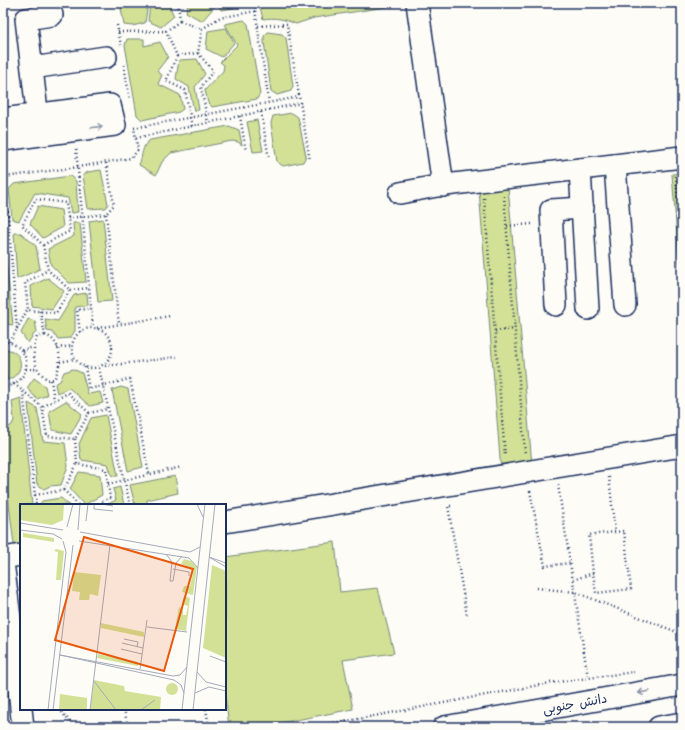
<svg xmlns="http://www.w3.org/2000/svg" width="685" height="730" font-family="'Architects Daughter','Playpen Sans Arabic',sans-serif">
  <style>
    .green { fill: #d2e195; stroke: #76887a }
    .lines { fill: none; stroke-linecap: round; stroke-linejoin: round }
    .minor-casing { stroke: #1b2f5e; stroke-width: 24 }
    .path { stroke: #1b2f5e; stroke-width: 2.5; stroke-dasharray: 1 3; stroke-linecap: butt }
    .minor { stroke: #fdfcf7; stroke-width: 21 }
    .oneway { stroke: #8c96aa }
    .labels { text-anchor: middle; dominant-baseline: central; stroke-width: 3.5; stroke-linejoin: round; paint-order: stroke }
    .street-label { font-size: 13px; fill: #1b2f5e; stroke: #fdfcf7 }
    .inset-road { fill: none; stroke: #a3aaba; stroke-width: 1 }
    .view { fill: #e8590c; fill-opacity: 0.15; stroke: #e8590c; stroke-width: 2 }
    .inset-edge { fill: none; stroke: #1b2f5e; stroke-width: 2 }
  </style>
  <rect width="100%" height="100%" fill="#fdfcf7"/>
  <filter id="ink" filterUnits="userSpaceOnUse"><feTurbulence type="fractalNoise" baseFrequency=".025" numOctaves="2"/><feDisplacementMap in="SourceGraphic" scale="8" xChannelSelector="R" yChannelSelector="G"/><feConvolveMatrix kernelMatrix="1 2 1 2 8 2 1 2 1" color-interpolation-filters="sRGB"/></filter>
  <g filter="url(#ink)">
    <!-- green -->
    <g class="green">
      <polygon points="120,3 148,3 145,23 132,26 124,25"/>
      <polygon points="155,3 168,3 174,16 161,27 148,21 150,4"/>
      <polygon points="188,3 214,3 216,5 202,21 186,12"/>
      <polygon points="218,3 244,3 240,7 221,10"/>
      <path d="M 259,3 L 406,3 L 406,4 L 314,18 L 296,24 C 284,19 275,17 263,19 Z"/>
      <polygon points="244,20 248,24 260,94 257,99 212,107 208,103 205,90 223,71 224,65 220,62 237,45 225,24"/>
      <polygon points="226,28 234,43 222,57 206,49 208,31"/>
      <polygon points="268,32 282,34 286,38 293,86 291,91 277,95 271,91 264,42 264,36"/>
      <polygon points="127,39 144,39 144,46 160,42 168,57 157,71 162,75 158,84 180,95 183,109 179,112 142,120 137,115 125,45"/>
      <polygon points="197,59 205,74 195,87 199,110 194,111 189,87 176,79 179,60"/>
      <polygon points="292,113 298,117 306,156 303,162 283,166 277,162 271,123 273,116"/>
      <polygon points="257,120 263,151 253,152 247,122"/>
      <path d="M 229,126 L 239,130 L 242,145 L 238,142 L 232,141 L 171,153 L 162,162 L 156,175 L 139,165 C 143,156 141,146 150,140 Z"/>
      <polygon points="101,170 108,204 106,208 88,209 83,175 88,172"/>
      <polygon points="682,173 682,298 672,174"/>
      <polygon points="70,176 76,181 78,212 71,213 68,198 35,193 19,221 12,219 9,189 14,184"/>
      <polygon points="508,187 532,465 501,471 479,190"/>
      <polygon points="38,206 61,210 63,227 43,238 30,224"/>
      <polygon points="103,219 112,301 98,302 89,221"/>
      <polygon points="73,223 80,223 86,282 69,283 51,265 48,249 74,236"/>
      <polygon points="3,232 13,325 4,324 3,322"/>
      <polygon points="14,233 21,233 36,246 40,269 17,279"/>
      <polygon points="48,278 64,291 52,309 32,306 31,286"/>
      <polygon points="87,293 88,305 75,307 75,331 70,338 58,339 52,332 47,331 45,319 58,321 74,295"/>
      <polygon points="28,319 35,321 37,332 34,334 28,343 21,333"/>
      <path d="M 3,349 C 24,349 27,374 7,380 Z"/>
      <polygon points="73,369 82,373 88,394 100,392 103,403 90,406 69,388 57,393 55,384 60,381 64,372"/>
      <polygon points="34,378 45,386 47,395 37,399 27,388"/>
      <polygon points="121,387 128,389 143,467 128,471 112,390"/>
      <polygon points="21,398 32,505 21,505 21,552 15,553 3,455 3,430 12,425 14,420 12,401"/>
      <polygon points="66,401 82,414 71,434 52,430 49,411"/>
      <polygon points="28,403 37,408 43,441 65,443 68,466 61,485 50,486 44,489 37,484"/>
      <polygon points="106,415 118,476 112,476 108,464 81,460 79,444 91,418"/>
      <polygon points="79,472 100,475 102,495 84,505 70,489"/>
      <polygon points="175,476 178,493 147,500 147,505 135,505 130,485"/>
      <polygon points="120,487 124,505 106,505 116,500 113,489"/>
      <polygon points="61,498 69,505 39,505 42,501"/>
      <polygon points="335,542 340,592 378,588 394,653 343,660 353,709 260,727 229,727 225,695 225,557"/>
    </g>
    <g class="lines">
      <!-- minor casing -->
      <g class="minor-casing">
        <g id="minor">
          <polyline points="417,3 443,186"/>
          <polyline points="32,68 106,57"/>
          <polyline points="3,119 110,105 115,125 3,140"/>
          <polyline points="39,128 26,19 52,15"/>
          <polyline points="615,165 625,305"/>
          <polyline points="580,169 588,309"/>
          <polyline points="400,193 437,186 682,157"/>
          <polyline points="556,305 551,210 583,208"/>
          <polyline points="225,522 682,446"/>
          <polyline points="3,558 21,555"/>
          <polyline points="3,562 21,707"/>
          <polyline points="21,709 23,727"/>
          <polyline points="444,727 682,685"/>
          <polyline points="659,727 682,723"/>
        </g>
      </g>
      <!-- path -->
      <g class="path">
        <polyline points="178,3 180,21"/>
        <polyline points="254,3 269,102"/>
        <polygon points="180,21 202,29 198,53 177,56 166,31"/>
        <polyline points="117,25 121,45"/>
        <polyline points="258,26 287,24 310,161"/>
        <polyline points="202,29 219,18 256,11"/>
        <polyline points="118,32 166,31"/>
        <polyline points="198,53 213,71 201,87 208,123"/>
        <polyline points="177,56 166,81 185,90 192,126"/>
        <polyline points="124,65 130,100"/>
        <polyline points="261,112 269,159"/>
        <polyline points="240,116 246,151"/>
        <polyline points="134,128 299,97"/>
        <polyline points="136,138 301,103"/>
        <polyline points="76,149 93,328"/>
        <polyline points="676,176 682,259"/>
        <polyline points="504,196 525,454"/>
        <polyline points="484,198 505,456"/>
        <polygon points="36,199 66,203 70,231 43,245 22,225"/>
        <polyline points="106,214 119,324"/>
        <polyline points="68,218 106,214 114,205 106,162"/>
        <polyline points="507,226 532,224"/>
        <polyline points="43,245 48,270 70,290 56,313 28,310 25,283 48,270"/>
        <polyline points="70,290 89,288"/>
        <polyline points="40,311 45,335"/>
        <circle cx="92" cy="348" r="20"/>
        <polyline points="97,328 170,316"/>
        <polyline points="17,329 27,310"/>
        <polyline points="495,331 515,329"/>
        <polyline points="80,332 77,310 91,308"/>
        <path d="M 45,335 C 63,341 62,366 54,379 L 48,380 C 33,369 31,354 37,337 Z"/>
        <path d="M 3,341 C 34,345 34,383 3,387"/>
        <polyline points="10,342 17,329 5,177 78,167 131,158 138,150 134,128"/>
        <polyline points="57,348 72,346"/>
        <polyline points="22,351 33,347"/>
        <polyline points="60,362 75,359"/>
        <polyline points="105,366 177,357"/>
        <polyline points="85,367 89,389 130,379 149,474"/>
        <polyline points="99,368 130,505"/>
        <polyline points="26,369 37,369"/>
        <polyline points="51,380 54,400"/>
        <polyline points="14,384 23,391 36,505"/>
        <polyline points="23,391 42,407 47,436 75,439 89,413 68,393 42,407"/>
        <polyline points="89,413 108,409"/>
        <polyline points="75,439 77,464"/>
        <polyline points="609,477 615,532"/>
        <polyline points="108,484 182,467"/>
        <polyline points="558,485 588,678"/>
        <polyline points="530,491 545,566 570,563"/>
        <polyline points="35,495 64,490"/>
        <polyline points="78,505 64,490 77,464 106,469 110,498 96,505"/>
        <polyline points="451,506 448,506 467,616"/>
        <polyline points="573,580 593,573 596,593 631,589 624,531 589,535 593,573"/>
        <polyline points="537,588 575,592 682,634"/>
        <polyline points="59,709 70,722 76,727"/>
        <polyline points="124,709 128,727"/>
        <polyline points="206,709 209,727"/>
        <polyline points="302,727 353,720 550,683 634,672"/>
      </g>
      <!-- minor -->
      <use href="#minor" class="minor"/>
    </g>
    <!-- one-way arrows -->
    <defs><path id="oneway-shaft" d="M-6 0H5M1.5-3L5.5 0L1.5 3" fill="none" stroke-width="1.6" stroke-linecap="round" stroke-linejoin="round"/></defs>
    <g class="oneway">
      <use href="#oneway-shaft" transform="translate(97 127) rotate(-7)"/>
      <use href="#oneway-shaft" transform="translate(644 692) rotate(170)"/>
    </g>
  </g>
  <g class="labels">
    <!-- street labels -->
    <g class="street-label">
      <text transform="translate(575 704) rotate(-10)">دانش جنوبی</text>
    </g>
  </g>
  <!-- overview -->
  <g transform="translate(20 504)">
    <rect width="206" height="206" fill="#fdfcf7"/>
    <path d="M 0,0 L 44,0 L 43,16 L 32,21 L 0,16 ZM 3,29 L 34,34 L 34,38 L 3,33 ZM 36,45 L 44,47 L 41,76 L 36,76 L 38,48 L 34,47 ZM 164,55 L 171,57 L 177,63 L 173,91 L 162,88 L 164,82 L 170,82 L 174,65 L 161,60 ZM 192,61 L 206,67 L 206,154 L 183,144 ZM 54,68 L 81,71 L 78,92 L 70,90 L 69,96 L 59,96 L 60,88 L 52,87 ZM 164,92 L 170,94 L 166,127 L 155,125 L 159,103 L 163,105 L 163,111 L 166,111 L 168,102 L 162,100 ZM 81,119 L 124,128 L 124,133 L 81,124 ZM 78,150 L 118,158 L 118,162 L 77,154 ZM 74,176 L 104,182 L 105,187 L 141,193 L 140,206 L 70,206 ZM146 185a6 6 0 1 1 12 0a6 6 0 1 1-12 0ZM 40,190 L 67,194 L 67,206 L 39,206 Z" fill="#d2e195"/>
    <path class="inset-road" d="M 74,0 L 74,5 L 93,7M 81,0 L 93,2M 177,0 L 183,13M 66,17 L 68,0M 0,19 L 43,26M 47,23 L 53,0M 0,26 L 33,30 L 42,35M 58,26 L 60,0M 60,28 L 170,48 L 180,43M 59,37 L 169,54 L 178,64M 146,50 L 152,58 L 150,77 L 153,77 L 156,59 L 162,52M 189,53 L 206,63M 189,53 L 206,59M 153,65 L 169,68 L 169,72M 127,123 L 167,128M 104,135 L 118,138 L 117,143M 102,139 L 123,144M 101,145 L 122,150M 190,152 L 206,158M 120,165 L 127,116M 177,168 L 186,178 L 206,183M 74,177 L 96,206M 164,189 L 161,181 L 154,176 L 40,151 L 153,172 L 160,171 L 167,163M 175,189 L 189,183 L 206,187M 28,206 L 46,48 L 43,37M 33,206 L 53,41M 70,206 L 90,41M 121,206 L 135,196M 162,206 L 185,0M 173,206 L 195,0"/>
    <path class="view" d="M 64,33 L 173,65 L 144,167 L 35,136 Z"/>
    <rect width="206" height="206" class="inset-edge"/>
  </g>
  <!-- margin -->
  <rect width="685" height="730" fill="none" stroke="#fdfcf7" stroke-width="16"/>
  <rect x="8" y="8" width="669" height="714" fill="none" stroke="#1b2f5e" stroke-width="1.5" filter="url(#ink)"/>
</svg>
